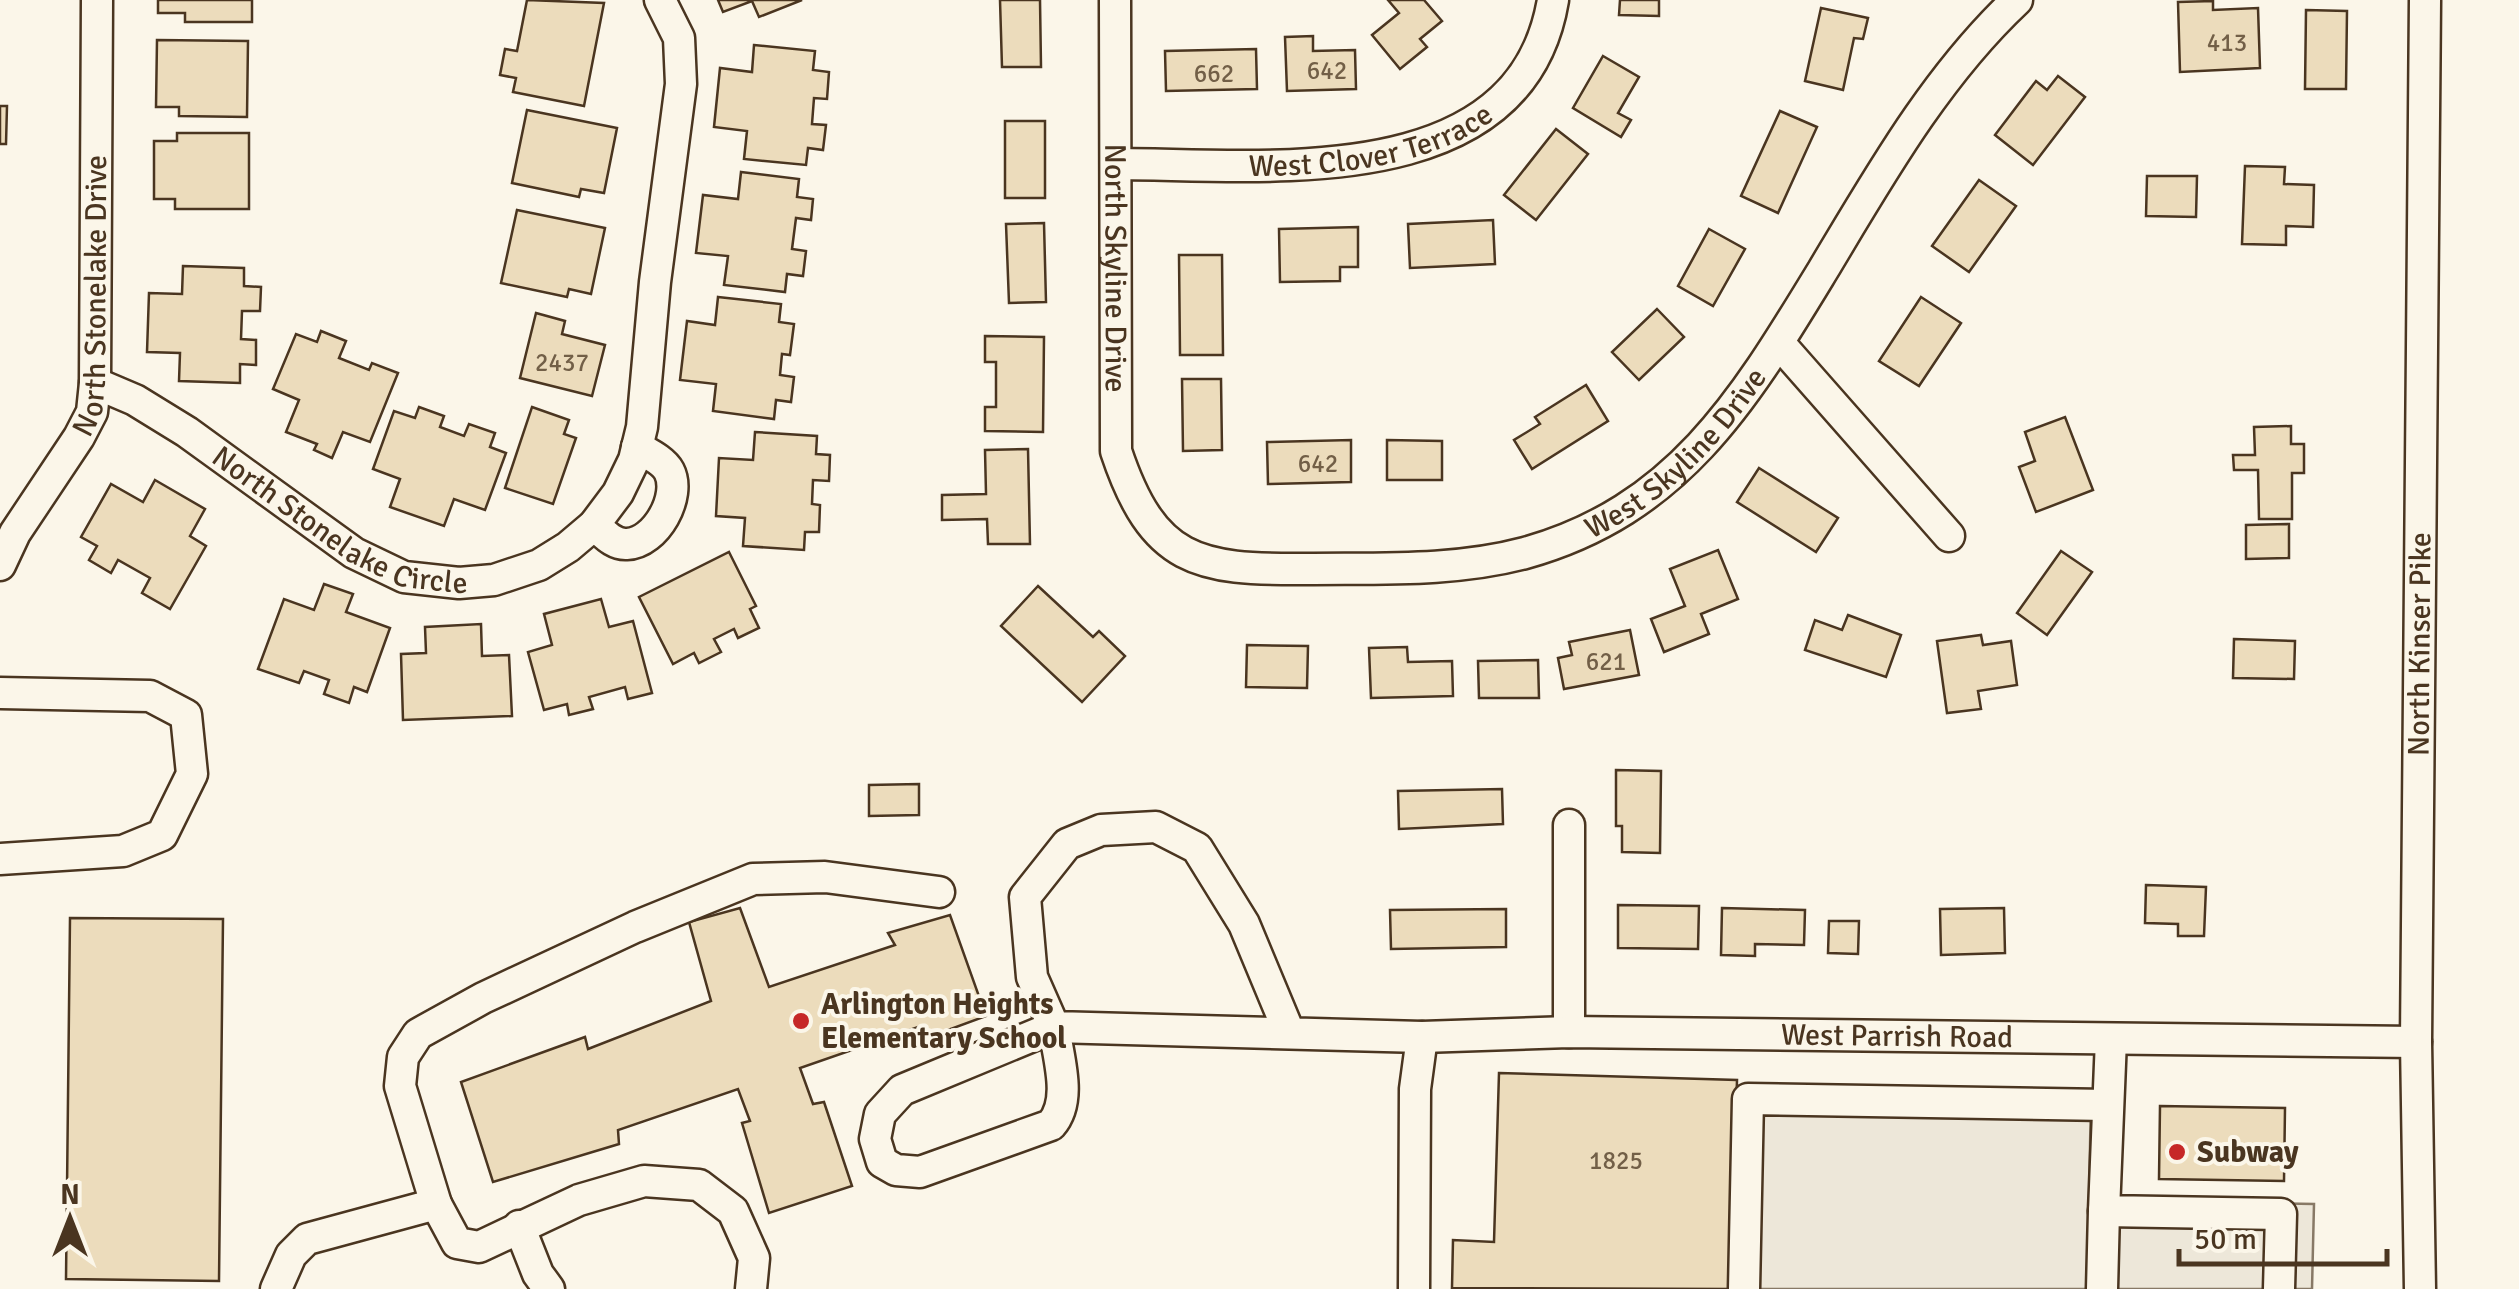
<svg xmlns="http://www.w3.org/2000/svg" width="2519" height="1289" font-family="Signika,sans-serif">
  <style>
    .parking { fill: #ede7d9; stroke: #887966; stroke-width: 2.5 }
    .building { fill: #ecdcbc; stroke: #4a3520; stroke-width: 2.5 }
    .lines { fill: none; stroke-linecap: round; stroke-linejoin: round }
    .minor-casing { stroke: #4a3520; stroke-width: 35 }
    .minor { stroke: #fbf6e9; stroke-width: 30 }
    .poi-dot { fill: #c62828; stroke: #fbf6e9; stroke-width: 4 }
    .labels { text-anchor: middle; dominant-baseline: central; stroke-width: 8; stroke-linejoin: round; paint-order: stroke }
    .number-label { font-size: 25px; fill: #725f47 }
    .street-label { font-size: 30px; fill: #4a3520; stroke: #fbf6e9 }
    .poi-label { font-size: 30px; font-weight: bold; fill: #4a3520; stroke: #fbf6e9; text-anchor: start }
  </style>
  <rect width="100%" height="100%" fill="#fbf6e9"/>
  <!-- parking -->
  <polygon class="parking" points="1760,1088 2091,1094 2089,1200 2314,1204 2312,1289 1757,1289"/>
  <!-- building -->
  <g class="building">
    <polygon points="158,0 252,0 252,22 185,22 185,13 158,13"/>
    <polygon points="527,0 604,3 584,106 513,92 516,78 500,75 505,49 517,51"/>
    <polygon points="718,0 802,0 759,17 752,1 723,12"/>
    <polygon points="1000,0 1040,0 1041,67 1002,67"/>
    <polygon points="1388,0 1424,0 1442,21 1420,39 1427,47 1400,69 1372,35 1399,13"/>
    <polygon points="1620,0 1659,0 1659,16 1619,15"/>
    <polygon points="2213,1 2213,10 2258,8 2260,68 2180,72 2178,2"/>
    <polygon points="1821,8 1868,18 1863,39 1854,38 1843,90 1805,81"/>
    <polygon points="2306,10 2347,11 2346,89 2305,89"/>
    <polygon points="1313,36 1313,51 1355,50 1356,89 1287,91 1285,37"/>
    <polygon points="157,40 248,41 247,117 179,116 179,107 156,107"/>
    <polygon points="754,45 815,51 813,70 829,72 827,99 814,98 812,124 826,125 823,150 808,148 806,165 744,159 747,131 714,127 720,68 752,72"/>
    <polygon points="1256,49 1257,89 1166,91 1165,51"/>
    <polygon points="1603,56 1639,77 1618,113 1631,120 1621,137 1573,108"/>
    <polygon points="2058,76 2085,97 2033,165 1995,135 2036,81 2047,90"/>
    <polygon points="0,106 7,106 6,144 0,144"/>
    <polygon points="527,110 617,128 604,193 581,189 579,197 512,183"/>
    <polygon points="1780,111 1817,127 1778,213 1741,196"/>
    <rect x="1005" y="121" width="40" height="77"/>
    <polygon points="1556,129 1588,154 1536,220 1504,195"/>
    <polygon points="177,133 249,133 249,209 175,209 175,199 154,199 154,141 177,141"/>
    <polygon points="2245,166 2285,167 2284,184 2314,185 2313,227 2286,226 2286,245 2242,244"/>
    <polygon points="741,172 799,179 797,197 813,199 811,220 796,218 792,249 806,251 803,276 787,274 785,292 724,285 728,256 696,253 703,195 738,199"/>
    <polygon points="2147,176 2197,176 2196,217 2146,216"/>
    <polygon points="1979,180 2016,206 1969,272 1932,246"/>
    <polygon points="517,210 605,228 591,294 569,289 567,297 501,283"/>
    <polygon points="1493,220 1495,264 1410,268 1408,224"/>
    <polygon points="1044,223 1046,302 1009,303 1006,224"/>
    <polygon points="1358,227 1358,267 1340,267 1340,281 1280,282 1279,229"/>
    <polygon points="1709,229 1745,249 1713,306 1678,286"/>
    <polygon points="1179,255 1222,255 1223,355 1180,355"/>
    <polygon points="183,266 244,268 244,286 261,287 260,311 242,311 241,339 256,340 256,365 240,364 240,383 179,381 180,353 147,352 149,293 182,294"/>
    <polygon points="718,297 781,304 779,322 794,324 790,355 782,354 780,375 794,377 791,402 776,400 774,419 713,411 716,384 680,380 687,321 715,325"/>
    <polygon points="1921,297 1961,323 1919,386 1879,361"/>
    <polygon points="1657,309 1684,337 1639,380 1612,352"/>
    <polygon points="536,313 565,321 562,334 605,345 592,396 520,378"/>
    <polygon points="321,331 346,341 339,358 369,370 372,363 398,373 370,442 343,432 332,458 314,450 317,444 286,432 299,400 273,389 296,334 317,342"/>
    <polygon points="985,336 1044,337 1043,432 985,431 985,407 996,407 996,362 985,362"/>
    <polygon points="1182,379 1221,379 1222,450 1183,451"/>
    <polygon points="1586,385 1608,421 1532,469 1514,440 1540,424 1535,417"/>
    <polygon points="419,407 444,416 440,427 464,436 469,424 495,433 490,447 506,453 485,510 454,499 444,526 390,507 400,479 373,469 394,411 415,418"/>
    <polygon points="532,407 569,420 564,434 576,438 553,504 505,488"/>
    <polygon points="2065,417 2093,490 2036,512 2019,467 2035,461 2025,432"/>
    <polygon points="2291,426 2291,444 2304,444 2304,473 2292,473 2292,519 2259,519 2258,470 2234,470 2233,455 2255,455 2254,427"/>
    <polygon points="755,432 817,436 816,454 830,455 829,481 813,480 812,504 820,505 819,532 805,532 804,550 743,546 745,518 716,516 719,458 753,460"/>
    <polygon points="1351,440 1351,482 1268,484 1267,442"/>
    <polygon points="1387,440 1442,441 1442,480 1387,480"/>
    <polygon points="1028,449 1030,544 988,544 987,519 942,520 942,495 986,494 985,450"/>
    <polygon points="1759,468 1838,518 1816,552 1737,502"/>
    <polygon points="155,480 205,509 190,536 206,546 170,609 142,593 150,578 118,560 111,573 89,560 97,546 81,537 111,484 143,502"/>
    <polygon points="2289,524 2289,558 2246,559 2246,525"/>
    <polygon points="1718,550 1738,599 1701,614 1709,634 1664,652 1651,619 1685,606 1670,569"/>
    <polygon points="2061,551 2092,572 2047,635 2017,613"/>
    <polygon points="729,552 756,606 750,609 759,628 738,638 734,629 714,639 721,652 699,663 694,653 673,664 639,597"/>
    <polygon points="324,584 353,594 346,612 390,628 367,692 354,687 349,703 324,694 329,680 304,671 299,683 258,669 284,599 314,610"/>
    <polygon points="1038,586 1093,637 1099,631 1125,656 1082,702 1001,626"/>
    <polygon points="601,599 609,627 633,621 652,693 628,699 625,687 589,697 593,709 569,715 567,704 544,710 528,652 552,645 544,614"/>
    <polygon points="1848,615 1901,635 1886,677 1805,650 1815,620 1842,630"/>
    <polygon points="481,624 482,656 509,655 512,716 403,720 401,654 426,653 425,627"/>
    <polygon points="1630,630 1639,675 1564,689 1558,658 1572,655 1569,642"/>
    <polygon points="1981,635 1983,645 2011,641 2017,685 1978,691 1981,709 1947,713 1937,641"/>
    <polygon points="2234,639 2295,641 2294,679 2233,678"/>
    <polygon points="1247,645 1308,646 1307,688 1246,687"/>
    <polygon points="1407,647 1408,662 1452,661 1453,696 1371,698 1369,648"/>
    <polygon points="1538,660 1539,698 1479,698 1478,661"/>
    <polygon points="1616,770 1661,771 1660,853 1622,852 1622,826 1616,826"/>
    <polygon points="919,784 919,815 869,816 869,785"/>
    <polygon points="1502,789 1503,824 1399,829 1398,791"/>
    <polygon points="2146,885 2206,887 2204,936 2178,936 2178,924 2145,923"/>
    <polygon points="1618,905 1699,906 1698,949 1618,948"/>
    <polygon points="740,908 769,987 895,945 888,933 950,915 986,1016 929,1037 921,1026 800,1068 813,1104 824,1102 852,1186 769,1213 742,1123 750,1121 738,1089 618,1130 619,1144 493,1182 461,1082 585,1037 588,1049 711,1001 689,922"/>
    <polygon points="1722,908 1805,910 1804,945 1755,944 1755,956 1721,955"/>
    <polygon points="2004,908 2005,953 1941,955 1940,909"/>
    <polygon points="1506,909 1506,947 1391,949 1390,910"/>
    <polygon points="70,918 223,919 219,1281 66,1279"/>
    <polygon points="1829,921 1859,921 1858,954 1828,953"/>
    <polygon points="1499,1073 1737,1080 1731,1289 1452,1288 1453,1240 1494,1242"/>
    <polygon points="2160,1106 2285,1108 2284,1181 2159,1179"/>
  </g>
  <g class="lines">
    <!-- minor casing -->
    <g class="minor-casing">
      <g id="minor">
        <path id="s1" d="M 1115,0 L 1116,451 C 1153,562 1197,570 1306,569 C 1378,568 1454,572 1525,553 C 1679,510 1745,398 1823,270 C 1880,175 1936,76 2017,0"/>
        <path id="s2" d="M 1116,164 C 1262,164 1520,197 1553,0"/>
        <polyline points="1779,343 1949,536"/>
        <path id="s3" d="M 95,383 L 135,400 L 187,432 L 354,553 L 404,577 L 459,583 L 494,580 L 539,565 L 568,547 L 594,525 L 618,493 L 634,460 L 642,427 L 655,282 L 681,84 L 679,38 L 660,0"/>
        <path d="M 594,525 C 604,533 613,545 627,544 C 656,543 682,496 669,471 C 663,460 647,453 637,447"/>
        <path id="s4" d="M 0,565 L 15,533 L 79,437 L 92,412 L 95,383 L 97,0"/>
        <polyline points="0,693 150,696 186,715 192,774 162,835 123,851 0,859"/>
        <polyline points="1569,825 1569,1032"/>
        <path d="M 1054,1027 C 1058,1058 1073,1100 1051,1125 L 920,1172 L 896,1170 L 882,1162 L 875,1139 L 880,1114 L 902,1090 Z"/>
        <path id="s5" d="M 1289,1032 L 1244,924 L 1197,848 L 1156,827 L 1101,830 L 1067,844 L 1025,897 L 1032,977 L 1054,1027 L 1422,1037 L 1569,1032 L 2416,1042"/>
        <polyline points="2111,1039 2104,1211 2281,1214 2279,1289"/>
        <polyline points="436,1204 457,1243 479,1247 579,1200 644,1181 699,1185 733,1211 754,1258 751,1289"/>
        <polyline points="519,1226 538,1274 549,1289"/>
        <polyline points="276,1289 291,1255 307,1239 436,1204 400,1086 403,1057 418,1034 483,998 635,927 753,879 825,877 939,892"/>
        <polyline points="1414,1289 1415,1089 1422,1037"/>
        <polyline points="1744,1289 1748,1099 2107,1105"/>
        <polyline points="2102,1289 2104,1211"/>
        <path id="s6" d="M 2420,1289 L 2416,1042 L 2425,0"/>
      </g>
    </g>
    <!-- minor -->
    <use href="#minor" class="minor"/>
  </g>
  <!-- markers -->
  <g class="poi-dot">
    <circle cx="801" cy="1021" r="10"/>
    <circle cx="2177" cy="1152" r="10"/>
  </g>
  <g class="labels">
    <!-- number labels -->
    <g class="number-label">
      <text x="2227" y="42">413</text>
      <text x="1327" y="70">642</text>
      <text x="1214" y="73">662</text>
      <text x="562" y="362">2437</text>
      <text x="1318" y="463">642</text>
      <text x="1606" y="661">621</text>
      <text x="1616" y="1160">1825</text>
    </g>
    <!-- street labels -->
    <g class="street-label">
      <text stroke="none"><textPath href="#s2" startOffset="258">West Clover Terrace</textPath></text>
      <text stroke="none"><textPath href="#s1" startOffset="268">North Skyline Drive</textPath></text>
      <text stroke="none"><textPath href="#s4" startOffset="295">North Stonelake Drive</textPath></text>
      <text stroke="none"><textPath href="#s1" startOffset="1105">West Skyline Drive</textPath></text>
      <text stroke="none"><textPath href="#s3" startOffset="285">North Stonelake Circle</textPath></text>
      <text stroke="none"><textPath href="#s6" startOffset="645">North Kinser Pike</textPath></text>
      <text stroke="none"><textPath href="#s5" startOffset="1390">West Parrish Road</textPath></text>
    </g>
    <!-- poi labels -->
    <g class="poi-label">
      <text x="821" y="1004">Arlington Heights<tspan x="821" dy="34">Elementary School</tspan></text>
      <text x="2197" y="1152">Subway</text>
    </g>
  </g>
  <!-- north arrow -->
  <g transform="translate(70 1219)" stroke="#fbf6e9" stroke-width="8" paint-order="stroke">
  <path d="M0-8L18 38L0 25L-18 38Z" fill="#4a3520"/>
  <text y="-15" font-size="28" font-weight="bold" text-anchor="middle" fill="#4a3520">N</text>
  </g>
  <!-- scale -->
  <path d="M2179 1249v15h208v-15" fill="none" stroke="#4a3520" stroke-width="5"/>
  <text x="2194" y="1249" font-size="30" fill="#4a3520" stroke="#fbf6e9" stroke-width="8" paint-order="stroke">50 m</text>
</svg>
